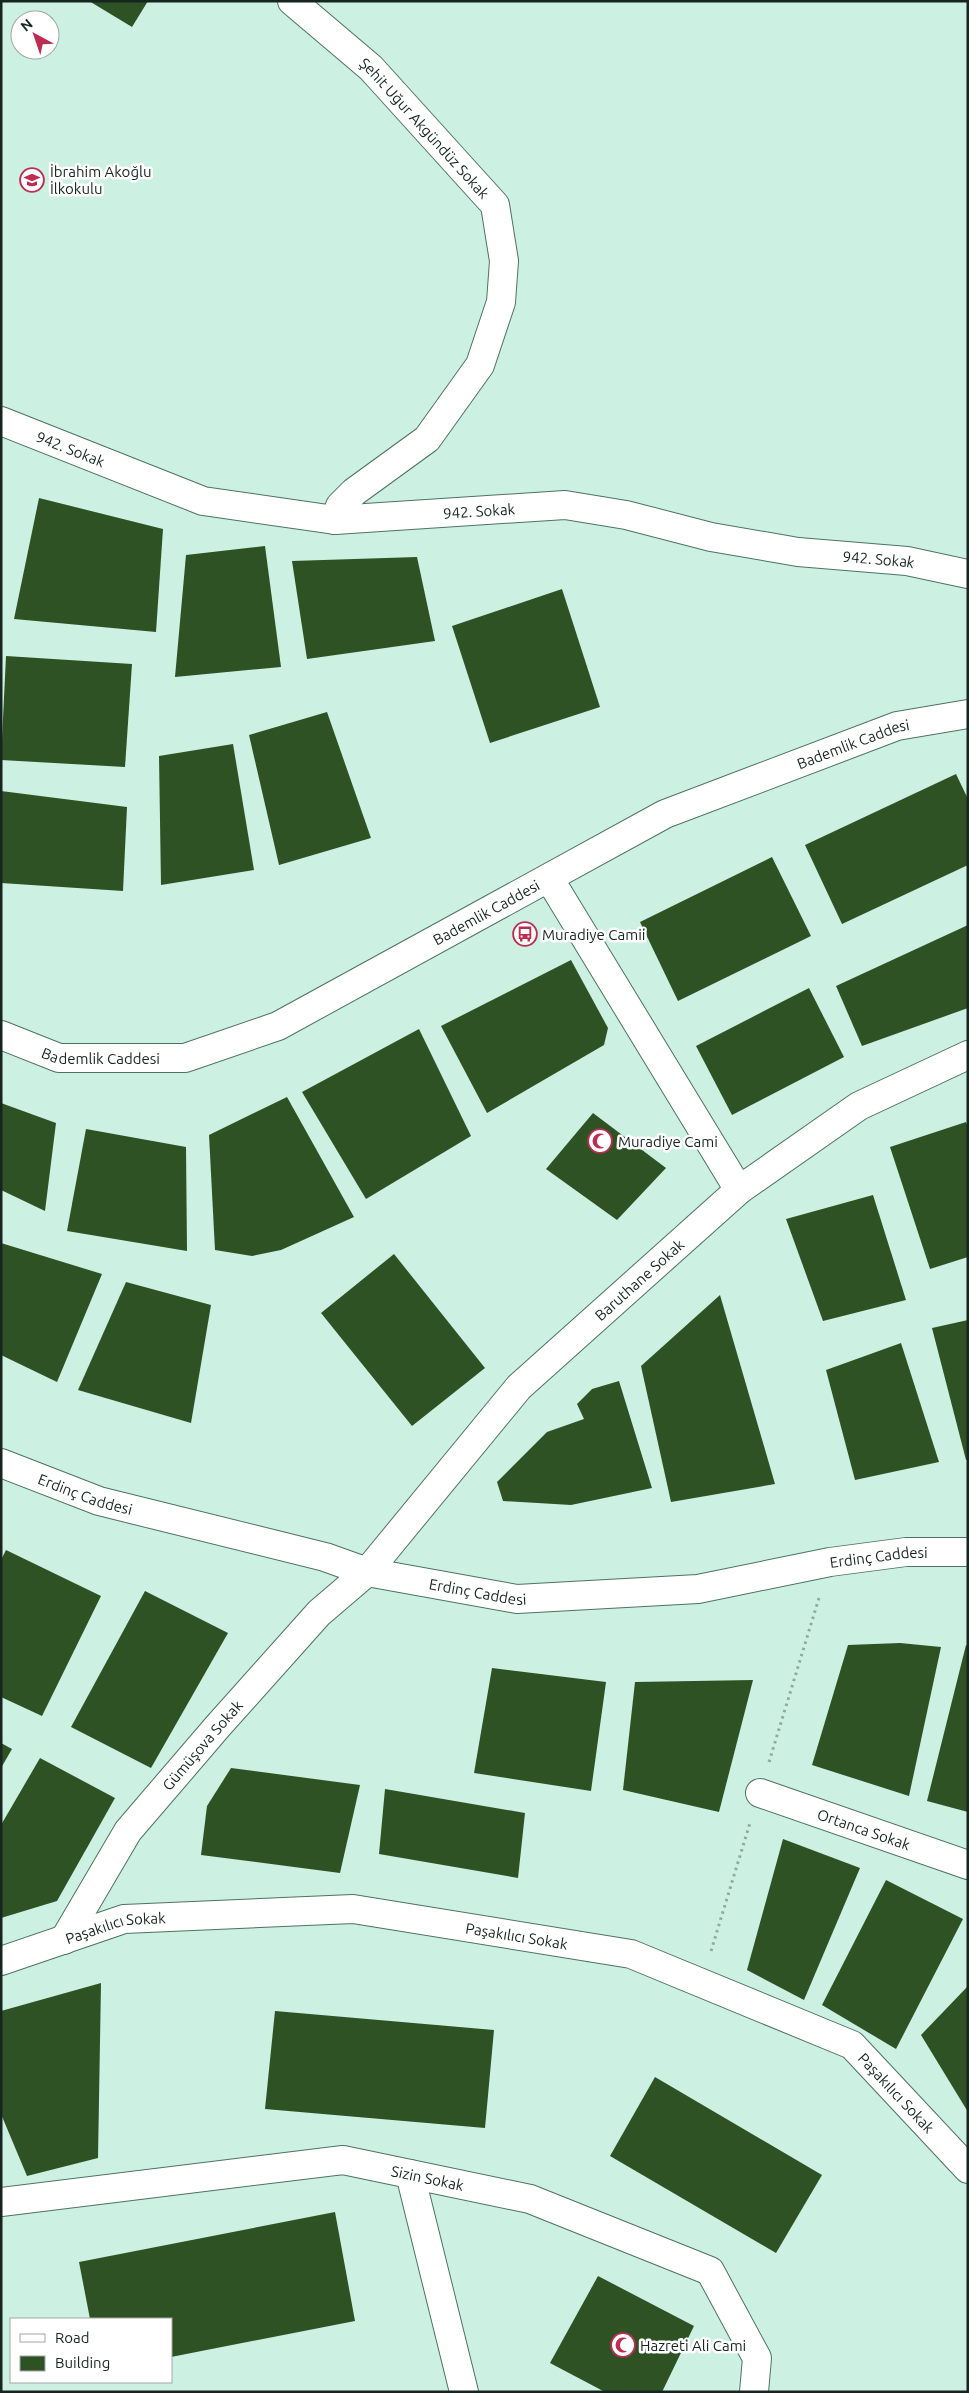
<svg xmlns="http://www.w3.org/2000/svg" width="969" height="2393" font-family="Ubuntu,sans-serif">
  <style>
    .building { fill: #2f5224 }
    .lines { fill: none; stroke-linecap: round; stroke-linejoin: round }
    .minor-casing { stroke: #4f7165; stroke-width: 30 }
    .path { stroke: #8eaba0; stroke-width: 3; stroke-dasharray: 2.5 4; stroke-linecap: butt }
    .minor { stroke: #fff; stroke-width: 28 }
    .labels { text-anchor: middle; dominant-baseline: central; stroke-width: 5; stroke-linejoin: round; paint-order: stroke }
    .street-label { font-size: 15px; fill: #172520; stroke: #fff }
    .poi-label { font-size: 15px; fill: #172520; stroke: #fff; text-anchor: start }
  </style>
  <rect width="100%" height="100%" fill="#ccf1e3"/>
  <!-- building -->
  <g class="building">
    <polygon points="89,1 148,1 132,27"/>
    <polygon points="39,498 163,529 156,632 14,619"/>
    <polygon points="265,546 281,667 175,677 186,555"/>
    <polygon points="417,557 435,641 307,659 292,561"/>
    <polygon points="562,589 600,707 490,743 452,626"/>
    <polygon points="6,656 132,664 125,767 1,760"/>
    <polygon points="327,712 371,838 279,865 249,735"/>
    <polygon points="233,744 254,870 161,885 159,756"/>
    <polygon points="956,774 968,799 968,865 842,924 805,845"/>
    <polygon points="1,791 127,807 123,891 1,883"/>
    <polygon points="772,857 811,936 678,1001 640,922"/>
    <polygon points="968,925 968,1008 862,1046 836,986"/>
    <polygon points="571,960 608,1028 604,1045 487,1113 441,1026"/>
    <polygon points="809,988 844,1057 732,1115 696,1046"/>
    <polygon points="419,1029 471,1136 366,1199 302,1092"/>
    <polygon points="287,1097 354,1217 281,1250 252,1256 215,1250 209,1135"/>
    <polygon points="1,1103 56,1123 45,1211 1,1190"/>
    <polygon points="593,1113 666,1168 617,1220 546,1169"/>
    <polygon points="966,1122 968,1127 968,1257 930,1269 890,1147"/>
    <polygon points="86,1129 186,1147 187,1251 67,1231"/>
    <polygon points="873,1195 906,1300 823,1321 786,1219"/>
    <polygon points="1,1243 102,1274 57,1382 1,1355"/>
    <polygon points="394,1254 485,1368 412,1426 321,1313"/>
    <polygon points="126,1282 211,1305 191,1423 78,1390"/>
    <polygon points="720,1295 775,1484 671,1502 641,1366"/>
    <polygon points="968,1320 968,1459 966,1460 932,1328"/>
    <polygon points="901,1343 939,1462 855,1480 826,1370"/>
    <polygon points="619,1381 652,1488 571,1505 503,1501 497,1482 547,1432 584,1419 577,1404 592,1389"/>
    <polygon points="6,1550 101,1596 42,1716 1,1697 1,1560"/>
    <polygon points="145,1591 228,1633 151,1768 71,1727"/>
    <polygon points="900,1643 941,1647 909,1796 812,1765 848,1645"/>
    <polygon points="966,1645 968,1646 968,1812 927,1801"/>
    <polygon points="492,1668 606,1682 591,1791 474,1773"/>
    <polygon points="753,1680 719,1812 623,1790 635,1682"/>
    <polygon points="1,1743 12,1749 1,1768"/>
    <polygon points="40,1758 115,1798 57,1901 1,1918 1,1825"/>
    <polygon points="231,1768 360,1785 340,1873 201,1855 207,1806"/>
    <polygon points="385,1789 525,1813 518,1878 379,1854"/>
    <polygon points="783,1839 860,1868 804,2000 747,1970"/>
    <polygon points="886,1880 963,1919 896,2049 822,2005"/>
    <polygon points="101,1983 98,2158 27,2176 1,2114 1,2011"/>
    <polygon points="968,1986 968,2112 921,2035"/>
    <polygon points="275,2011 494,2030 485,2128 265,2109"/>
    <polygon points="655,2077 822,2175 776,2253 610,2156"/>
    <polygon points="335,2212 355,2321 171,2357 171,2319 90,2319 79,2262"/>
    <polygon points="598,2276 694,2326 662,2392 605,2392 550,2363"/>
  </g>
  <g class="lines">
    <!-- minor casing -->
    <g class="minor-casing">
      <g id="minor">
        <path id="s1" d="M 292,1 L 371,68 L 495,205 L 504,261 L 501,302 L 480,365 L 427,439 L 354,492 L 340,506 L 335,520"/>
        <path id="s2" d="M 1,421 L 203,501 L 335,520 L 565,505 L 626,515 L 711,537 L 798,552 L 907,561 L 968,574"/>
        <polyline points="549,878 739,1190"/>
        <path id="s3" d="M 1,1035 L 59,1058 L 185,1058 L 278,1026 L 665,814 L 897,726 L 968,714"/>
        <path id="s4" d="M 1,1463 L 99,1501 L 325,1557 L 367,1572 L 517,1599 L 698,1589 L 830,1562 L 906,1552 L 968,1552"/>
        <path id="s5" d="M 760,1793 L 968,1865"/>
        <path id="s6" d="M 64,1940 L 128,1831 L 218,1726 L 319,1613 L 367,1572 L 519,1387 L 739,1190 L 859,1106 L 968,1055"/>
        <path id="s7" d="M 1,1961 L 124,1919 L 353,1909 L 631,1954 L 852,2045 L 968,2169"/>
        <polyline points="410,2174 464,2392"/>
        <path id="s8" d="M 1,2202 L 343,2160 L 530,2199 L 710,2271 L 757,2358 L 754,2392"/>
      </g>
    </g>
    <!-- path -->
    <g class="path">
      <polyline points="769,1762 819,1598"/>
      <polyline points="711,1951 750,1823"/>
    </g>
    <!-- minor -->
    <use href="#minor" class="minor"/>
  </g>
  <!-- icons -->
  <defs>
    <g id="school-ring" transform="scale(1.25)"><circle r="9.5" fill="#fff" stroke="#bd2d52" stroke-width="1.5"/><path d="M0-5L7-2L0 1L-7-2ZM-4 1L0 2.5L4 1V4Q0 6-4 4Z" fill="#bd2d52"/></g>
    <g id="bus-ring" transform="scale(1.25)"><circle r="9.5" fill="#fff" stroke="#bd2d52" stroke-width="1.5"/><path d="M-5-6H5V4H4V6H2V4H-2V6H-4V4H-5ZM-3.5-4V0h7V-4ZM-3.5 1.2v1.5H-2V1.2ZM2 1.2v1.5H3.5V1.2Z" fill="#bd2d52"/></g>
    <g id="mosque-ring" transform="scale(1.25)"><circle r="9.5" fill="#fff" stroke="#bd2d52" stroke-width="1.5"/><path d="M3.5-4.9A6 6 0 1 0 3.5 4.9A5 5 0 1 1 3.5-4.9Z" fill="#bd2d52"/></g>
  </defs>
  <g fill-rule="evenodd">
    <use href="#school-ring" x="32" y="180"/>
    <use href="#bus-ring" x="525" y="934"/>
    <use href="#mosque-ring" x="600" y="1141"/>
    <use href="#mosque-ring" x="623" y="2345"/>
  </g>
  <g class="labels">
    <!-- street labels -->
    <g class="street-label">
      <text stroke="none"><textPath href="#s1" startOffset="184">Şehit Uğur Akgündüz Sokak</textPath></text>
      <text stroke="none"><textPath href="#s2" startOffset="75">942. Sokak</textPath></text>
      <text stroke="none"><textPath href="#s2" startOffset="495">942. Sokak</textPath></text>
      <text stroke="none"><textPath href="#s2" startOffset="900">942. Sokak</textPath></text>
      <text stroke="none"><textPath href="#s3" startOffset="929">Bademlik Caddesi</textPath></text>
      <text stroke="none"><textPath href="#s3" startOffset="524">Bademlik Caddesi</textPath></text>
      <text stroke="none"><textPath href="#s3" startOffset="104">Bademlik Caddesi</textPath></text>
      <text stroke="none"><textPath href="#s6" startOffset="880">Baruthane Sokak</textPath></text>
      <text stroke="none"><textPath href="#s4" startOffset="90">Erdinç Caddesi</textPath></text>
      <text stroke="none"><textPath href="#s4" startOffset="900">Erdinç Caddesi</textPath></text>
      <text stroke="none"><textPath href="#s4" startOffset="495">Erdinç Caddesi</textPath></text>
      <text stroke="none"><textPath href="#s6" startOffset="240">Gümüşova Sokak</textPath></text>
      <text stroke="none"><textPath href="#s5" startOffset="110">Ortanca Sokak</textPath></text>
      <text stroke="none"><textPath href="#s7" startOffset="120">Paşakılıcı Sokak</textPath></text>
      <text stroke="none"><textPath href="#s7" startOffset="525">Paşakılıcı Sokak</textPath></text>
      <text stroke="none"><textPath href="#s7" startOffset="945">Paşakılıcı Sokak</textPath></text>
      <text stroke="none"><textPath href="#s8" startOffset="431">Sizin Sokak</textPath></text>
    </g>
    <!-- poi labels -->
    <g class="poi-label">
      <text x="50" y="171">İbrahim Akoğlu<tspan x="50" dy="17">İlkokulu</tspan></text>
      <text x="542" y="934">Muradiye Camii</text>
      <text x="618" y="1141">Muradiye Cami</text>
      <text x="640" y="2345">Hazreti Ali Cami</text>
    </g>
  </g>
  <!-- border -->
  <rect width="969" height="2393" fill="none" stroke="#172520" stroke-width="5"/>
  <!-- legend -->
  <rect x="10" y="2318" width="162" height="65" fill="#ffffff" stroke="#a2a8a6"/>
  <rect x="20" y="2334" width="25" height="8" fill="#ffffff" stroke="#a2a8a6"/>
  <text x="55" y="2343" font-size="15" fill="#172520">Road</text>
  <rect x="20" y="2356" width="25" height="15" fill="#2f5224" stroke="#a2a8a6"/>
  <text x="55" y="2368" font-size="15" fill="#172520">Building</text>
  <!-- north arrow -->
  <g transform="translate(35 35) rotate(320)"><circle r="24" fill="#ffffff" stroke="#a2a8a6"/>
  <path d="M0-4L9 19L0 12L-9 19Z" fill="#bd2d52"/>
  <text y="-8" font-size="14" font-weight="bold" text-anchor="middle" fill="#172520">N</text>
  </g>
</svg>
